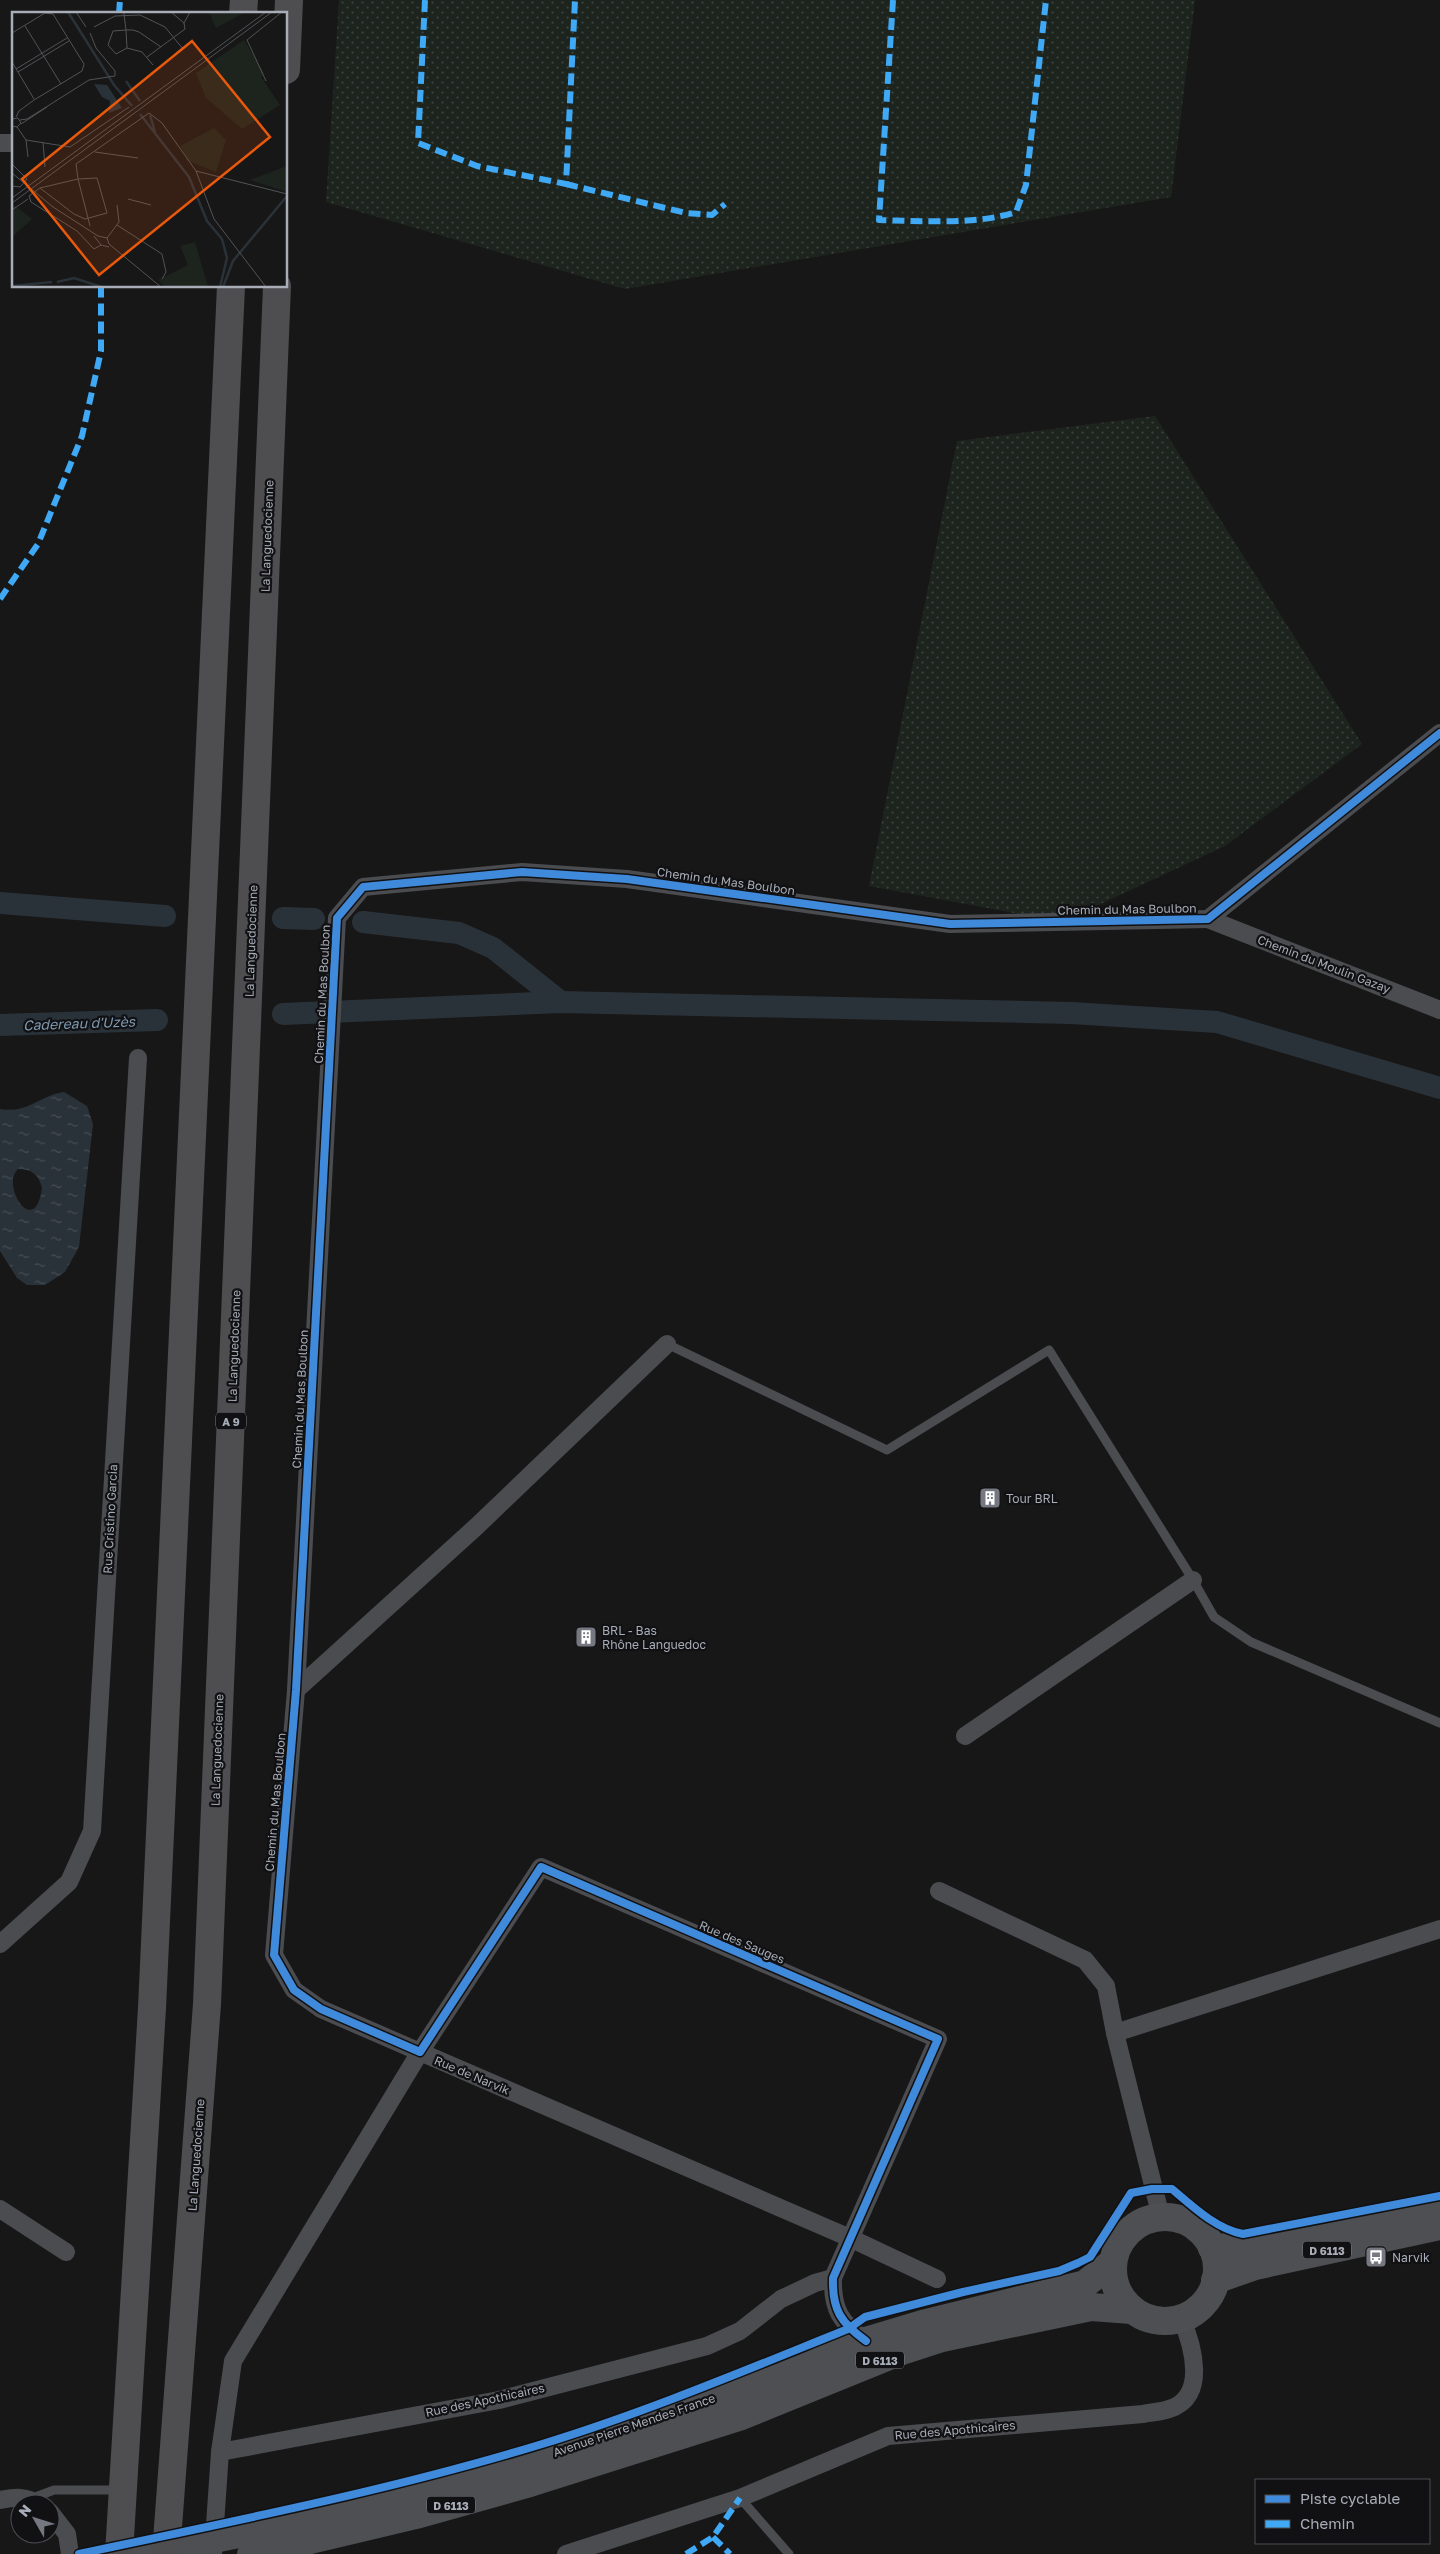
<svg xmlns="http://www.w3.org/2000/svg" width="1440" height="2554" font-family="'Golos Text',sans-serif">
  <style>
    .garden { fill: url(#garden-dots) }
    .water { fill: url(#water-ripples); fill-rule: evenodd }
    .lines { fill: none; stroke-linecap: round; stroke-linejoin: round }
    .canal { stroke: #2a3239; stroke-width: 22 }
    .service { stroke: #4b4c50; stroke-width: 9 }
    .minor { stroke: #4b4c50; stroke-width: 18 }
    .primary { stroke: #4d4f52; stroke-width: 28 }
    .motorway { stroke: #4e4e51; stroke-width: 28 }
    .quiet { stroke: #3fa9f5; stroke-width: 6; stroke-dasharray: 12 6; stroke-linecap: butt }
    .cycleway-casing { stroke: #111113; stroke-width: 11 }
    .cycleway { stroke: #408adc; stroke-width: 8 }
    .labels { text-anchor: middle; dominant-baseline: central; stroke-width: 4.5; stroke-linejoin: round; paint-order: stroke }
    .shield { fill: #111113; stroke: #7b7e86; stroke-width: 1 }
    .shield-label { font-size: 11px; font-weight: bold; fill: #a8adb8 }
    .street-label { font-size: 12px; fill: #a8adb8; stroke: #111113 }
    .poi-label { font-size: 12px; fill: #a8adb8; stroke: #111113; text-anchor: start }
    .water-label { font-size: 14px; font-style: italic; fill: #7f9bb3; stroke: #111113 }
    .inset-river { fill: none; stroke: #2a3239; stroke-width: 2.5 }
    .inset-road { fill: none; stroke: #515357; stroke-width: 1 }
    .view { fill: #e8590c; fill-opacity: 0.15; stroke: #e8590c; stroke-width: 2.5 }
    .inset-edge { fill: none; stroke: #a8adb8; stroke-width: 2.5 }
  </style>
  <defs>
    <pattern id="garden-dots" width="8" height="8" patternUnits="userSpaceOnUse" patternTransform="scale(1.25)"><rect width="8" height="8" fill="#1d241e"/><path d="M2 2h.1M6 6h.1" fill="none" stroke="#3b413d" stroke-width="1.8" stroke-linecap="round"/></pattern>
    <pattern id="water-ripples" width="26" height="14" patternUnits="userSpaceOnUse" patternTransform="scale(1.25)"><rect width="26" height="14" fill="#2a3239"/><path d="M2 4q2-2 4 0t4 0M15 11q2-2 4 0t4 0" fill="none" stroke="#464d54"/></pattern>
  </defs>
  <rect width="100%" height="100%" fill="#171717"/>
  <!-- garden -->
  <g class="garden">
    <polygon points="339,0 1195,0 1171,197 625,289 326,202"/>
    <polygon points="1155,416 1362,744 1225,846 1062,922 869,886 957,441"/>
  </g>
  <!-- water -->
  <path class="water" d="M 64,1092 L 87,1106 L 93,1124 L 79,1247 L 65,1272 L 45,1285 L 27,1285 L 17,1278 L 0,1251 L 0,1109 C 28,1114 38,1096 64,1092 ZM 18,1169 C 32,1169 39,1175 42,1188 C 35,1240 0,1185 18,1169 Z"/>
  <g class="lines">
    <!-- canal -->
    <g class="canal">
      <polyline points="0,903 165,916"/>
      <polyline points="283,918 314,919"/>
      <polyline points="363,922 459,933 493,948 561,1002"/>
      <polyline points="283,1014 561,1002 1071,1013 1217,1022 1440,1088"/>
      <polyline points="0,1025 157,1020"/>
    </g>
    <!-- service -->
    <g class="service">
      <polyline points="667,1344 887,1450 1049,1350 1193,1580 1214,1617 1251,1642 1440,1723"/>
      <polyline points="740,2498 789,2554"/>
      <polyline points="30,2499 54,2490 120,2490"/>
    </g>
    <!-- minor -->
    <g class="minor">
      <polyline points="0,143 11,143"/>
      <polyline points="1208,919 1440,1010"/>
      <polyline points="296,1690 477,1526 667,1344"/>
      <polyline points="965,1736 1193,1580"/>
      <polyline points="939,1891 1085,1960 1106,1986 1115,2033 1161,2217"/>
      <polyline points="0,1944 69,1882 92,1831 138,1058"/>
      <polyline points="1115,2033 1440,1929"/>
      <polyline points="0,2209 66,2252"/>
      <path d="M 866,2341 C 841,2323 832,2310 833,2278 L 938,2039 L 541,1867 L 420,2052 L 321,2009 L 294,1990 L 274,1955 L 296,1690 L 337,918 L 363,887 L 522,872 L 627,879 L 950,924 L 1208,919 L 1440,733"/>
      <polyline points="220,2452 233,2361 420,2052 850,2238 937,2279"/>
      <path d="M 0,2500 C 15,2497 25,2496 39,2504"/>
      <polyline points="50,2512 67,2534 70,2554"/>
      <polyline points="213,2554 220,2452 499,2400 707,2346 740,2331 781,2299 815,2283 833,2278"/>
      <path d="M 566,2554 L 740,2498 L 888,2436 L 1143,2414 C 1151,2412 1161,2412 1169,2409 C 1208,2398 1193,2345 1181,2318"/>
    </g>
    <!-- primary -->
    <g class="primary">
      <circle cx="1165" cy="2269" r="52"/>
      <polyline points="1212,2248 1230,2247 1440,2206"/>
      <polyline points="1215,2280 1255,2266 1440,2226"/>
      <polyline points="141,2554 263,2529 490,2473 607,2437 866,2341 926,2323 1085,2284 1113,2262"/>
      <polyline points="251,2554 416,2515 530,2483 739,2417 899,2352 942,2338 1091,2307 1132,2310"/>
    </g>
    <!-- motorway -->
    <g class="motorway">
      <polyline points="243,14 244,0"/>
      <polyline points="286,70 289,0"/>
      <polyline points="119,2554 152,2008 231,286"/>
      <polyline points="166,2554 207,2004 277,286"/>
    </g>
    <!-- quiet -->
    <g class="quiet">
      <polyline points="425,0 418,143 477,166 566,184 575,0"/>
      <path d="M 893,0 L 879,220 C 919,221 979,225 1016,212 L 1026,185 L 1046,0"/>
      <polyline points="119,14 120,0"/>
      <polyline points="566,184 686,213 712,215 725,204"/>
      <polyline points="0,599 38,544 82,436 101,351 101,286"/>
      <polyline points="713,2537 730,2554"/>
      <polyline points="686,2554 713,2537 740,2498"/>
    </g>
    <!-- cycleway casing -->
    <g class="cycleway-casing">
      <g id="cycleway">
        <path d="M 866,2341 C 841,2323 832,2310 833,2278 L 938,2039 L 541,1867 L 420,2052 L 321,2009 L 294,1990 L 274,1955 L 296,1690 L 337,918 L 363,887 L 522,872 L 627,879 L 950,924 L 1208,919 L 1440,733"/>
        <path d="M 79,2554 C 233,2521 388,2491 539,2445 C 644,2413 746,2370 848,2329 L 865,2317 L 963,2292 L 1059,2271 L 1078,2263 L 1090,2257 L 1131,2193 L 1152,2189 L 1172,2189 C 1192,2206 1216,2229 1243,2234 L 1440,2196"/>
      </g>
    </g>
    <!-- cycleway -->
    <use href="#cycleway" class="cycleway"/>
  </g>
  <!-- icons -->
  <defs>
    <g id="building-square" transform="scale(1.125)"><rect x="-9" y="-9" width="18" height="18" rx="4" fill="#757880" stroke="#111113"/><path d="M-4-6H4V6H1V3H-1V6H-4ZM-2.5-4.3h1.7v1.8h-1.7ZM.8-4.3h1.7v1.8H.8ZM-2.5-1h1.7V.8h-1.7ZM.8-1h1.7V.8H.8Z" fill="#fff"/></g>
    <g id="bus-square" transform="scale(1.125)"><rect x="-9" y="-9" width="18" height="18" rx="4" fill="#757880" stroke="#111113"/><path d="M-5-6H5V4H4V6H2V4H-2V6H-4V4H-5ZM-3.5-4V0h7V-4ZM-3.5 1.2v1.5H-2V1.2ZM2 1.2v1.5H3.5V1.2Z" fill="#fff"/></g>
  </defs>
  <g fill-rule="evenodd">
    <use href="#building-square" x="990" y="1498"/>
    <use href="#building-square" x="586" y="1637"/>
    <use href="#bus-square" x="1376" y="2257"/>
  </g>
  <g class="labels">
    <!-- shield labels -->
    <g class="shield">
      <rect x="216" y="1412.5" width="30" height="17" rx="4"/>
      <rect x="1303" y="2241.5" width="48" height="17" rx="4"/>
      <rect x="856" y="2351.5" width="48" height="17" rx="4"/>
      <rect x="427" y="2496.5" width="48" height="17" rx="4"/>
    </g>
    <g class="shield-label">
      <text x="231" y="1421">A 9</text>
      <text x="1327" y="2250">D 6113</text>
      <text x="880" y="2360">D 6113</text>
      <text x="451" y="2505">D 6113</text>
    </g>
    <!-- street labels -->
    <g class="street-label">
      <text transform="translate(267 536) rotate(-88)">La Languedocienne</text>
      <text transform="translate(726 881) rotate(8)">Chemin du Mas Boulbon</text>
      <text transform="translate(1127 909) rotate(-1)">Chemin du Mas Boulbon</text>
      <text transform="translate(251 941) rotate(-88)">La Languedocienne</text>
      <text transform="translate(1324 964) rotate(21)">Chemin du Moulin Gazay</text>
      <text transform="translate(322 994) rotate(-87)">Chemin du Mas Boulbon</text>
      <text transform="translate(234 1346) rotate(-88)">La Languedocienne</text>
      <text transform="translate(300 1399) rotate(-87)">Chemin du Mas Boulbon</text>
      <text transform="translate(110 1519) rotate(-87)">Rue Cristino Garcia</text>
      <text transform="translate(217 1750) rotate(-88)">La Languedocienne</text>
      <text transform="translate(275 1802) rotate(-85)">Chemin du Mas Boulbon</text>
      <text transform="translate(742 1942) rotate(23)">Rue des Sauges</text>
      <text transform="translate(472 2075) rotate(23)">Rue de Narvik</text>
      <text transform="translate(196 2155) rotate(-86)">La Languedocienne</text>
      <text transform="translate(485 2400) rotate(-12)">Rue des Apothicaires</text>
      <text transform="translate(634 2425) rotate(-19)">Avenue Pierre Mendes France</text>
      <text transform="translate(955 2430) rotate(-5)">Rue des Apothicaires</text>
    </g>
    <!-- poi labels -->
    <g class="poi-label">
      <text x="1006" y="1498">Tour BRL</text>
      <text x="602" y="1630">BRL - Bas<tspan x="602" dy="14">Rhône Languedoc</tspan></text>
      <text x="1392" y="2257">Narvik</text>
    </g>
    <!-- water labels -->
    <g class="water-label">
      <text transform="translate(79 1023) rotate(-2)">Cadereau d'Uzès</text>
    </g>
  </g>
  <!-- overview -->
  <g transform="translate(12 12)">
    <rect width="275" height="275" fill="#171717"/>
    <path d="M 197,0 L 233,0 L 204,16 ZM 183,230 L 196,275 L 154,275 L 146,268 L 176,253 L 168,234 Z" fill="#1d241e"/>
    <path d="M 275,154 L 275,180 L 238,168 Z" fill="#1d241e"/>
    <path d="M 232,28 L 252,61 L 249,65 L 268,93 L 230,117 L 194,86 L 184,61 ZM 202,116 L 214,128 L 204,160 L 176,149 L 168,134 ZM 2,193 L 20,207 L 0,225 L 0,194 Z" fill="#1d241e"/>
    <path d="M 82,72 L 95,73 L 110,96 L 97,101 L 98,89 L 90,85 Z" fill="#2a3239"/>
    <path class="inset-river" d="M 56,0 L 102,73 L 120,94M 114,69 L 128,89M 128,102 L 177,165 L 195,209 L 210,227 L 215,246 L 208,275M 138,103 L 143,120M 45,270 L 62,266 L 90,275M 0,274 L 40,270M 211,275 L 221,249 L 275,184"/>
    <path class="inset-road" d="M 64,0 L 74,15M 112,0 L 112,2 L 114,18 L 115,36 L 104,42 L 96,33 L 101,19 L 114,18 L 121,18 L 127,20 L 149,35M 159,0 L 172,11M 13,14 L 49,72M 82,15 L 103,4 L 128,3 L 153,15 L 171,37M 0,21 L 33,1 L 41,2 L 72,52 L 70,59 L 22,88 L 7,99 L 4,105M 115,36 L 130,40 L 141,53M 135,45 L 173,17 L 172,11 L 178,0M 0,50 L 22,87M 4,57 L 55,26M 6,60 L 57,29M 254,69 L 235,28 L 270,0M 0,107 L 6,106 L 9,111 L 5,115 L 0,114M 8,108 L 15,107 L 77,68 L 103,64 L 103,59 L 84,36 L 78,21M 9,112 L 35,95M 5,115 L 14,128 L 58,135 L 117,95M 14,128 L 16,145M 31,130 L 33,155M 83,140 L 126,146M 0,152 L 15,167 L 8,175 L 0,174M 184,159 L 202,207 L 254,275M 0,161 L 41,195 L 86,224 L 95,226 L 97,232 L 149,275M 28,176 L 66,167 L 78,214M 0,186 L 254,0M 116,187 L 139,193M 0,191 L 260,0M 0,198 L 16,187M 73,207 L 95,201 L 85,166 L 66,167 L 64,152 L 137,101 L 150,111 L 184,159 L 275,182M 73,207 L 62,202 L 28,176 L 17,184 L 19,190 L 65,219 L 82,237 L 89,233M 105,213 L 150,242 L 154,260 L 150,267M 82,224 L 89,233 L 97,235M 95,226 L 107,210 L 105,193"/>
    <path class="view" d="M 180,29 L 258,125 L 87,263 L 10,167 Z"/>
    <rect width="275" height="275" class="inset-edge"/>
  </g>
  <!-- legend -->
  <rect x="1255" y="2479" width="175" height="65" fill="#111113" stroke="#4d4f55"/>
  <rect x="1265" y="2495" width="25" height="8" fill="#408adc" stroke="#4d4f55"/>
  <text x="1300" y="2504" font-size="15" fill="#a8adb8">Piste cyclable</text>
  <rect x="1265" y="2520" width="25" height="8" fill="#3fa9f5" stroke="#4d4f55"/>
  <text x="1300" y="2529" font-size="15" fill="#a8adb8">Chemin</text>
  <!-- north arrow -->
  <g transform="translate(35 2519) rotate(309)"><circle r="24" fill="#111113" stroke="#4d4f55"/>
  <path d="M0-4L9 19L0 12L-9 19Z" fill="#757880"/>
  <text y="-8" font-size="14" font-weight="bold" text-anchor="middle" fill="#a8adb8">N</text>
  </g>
</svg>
